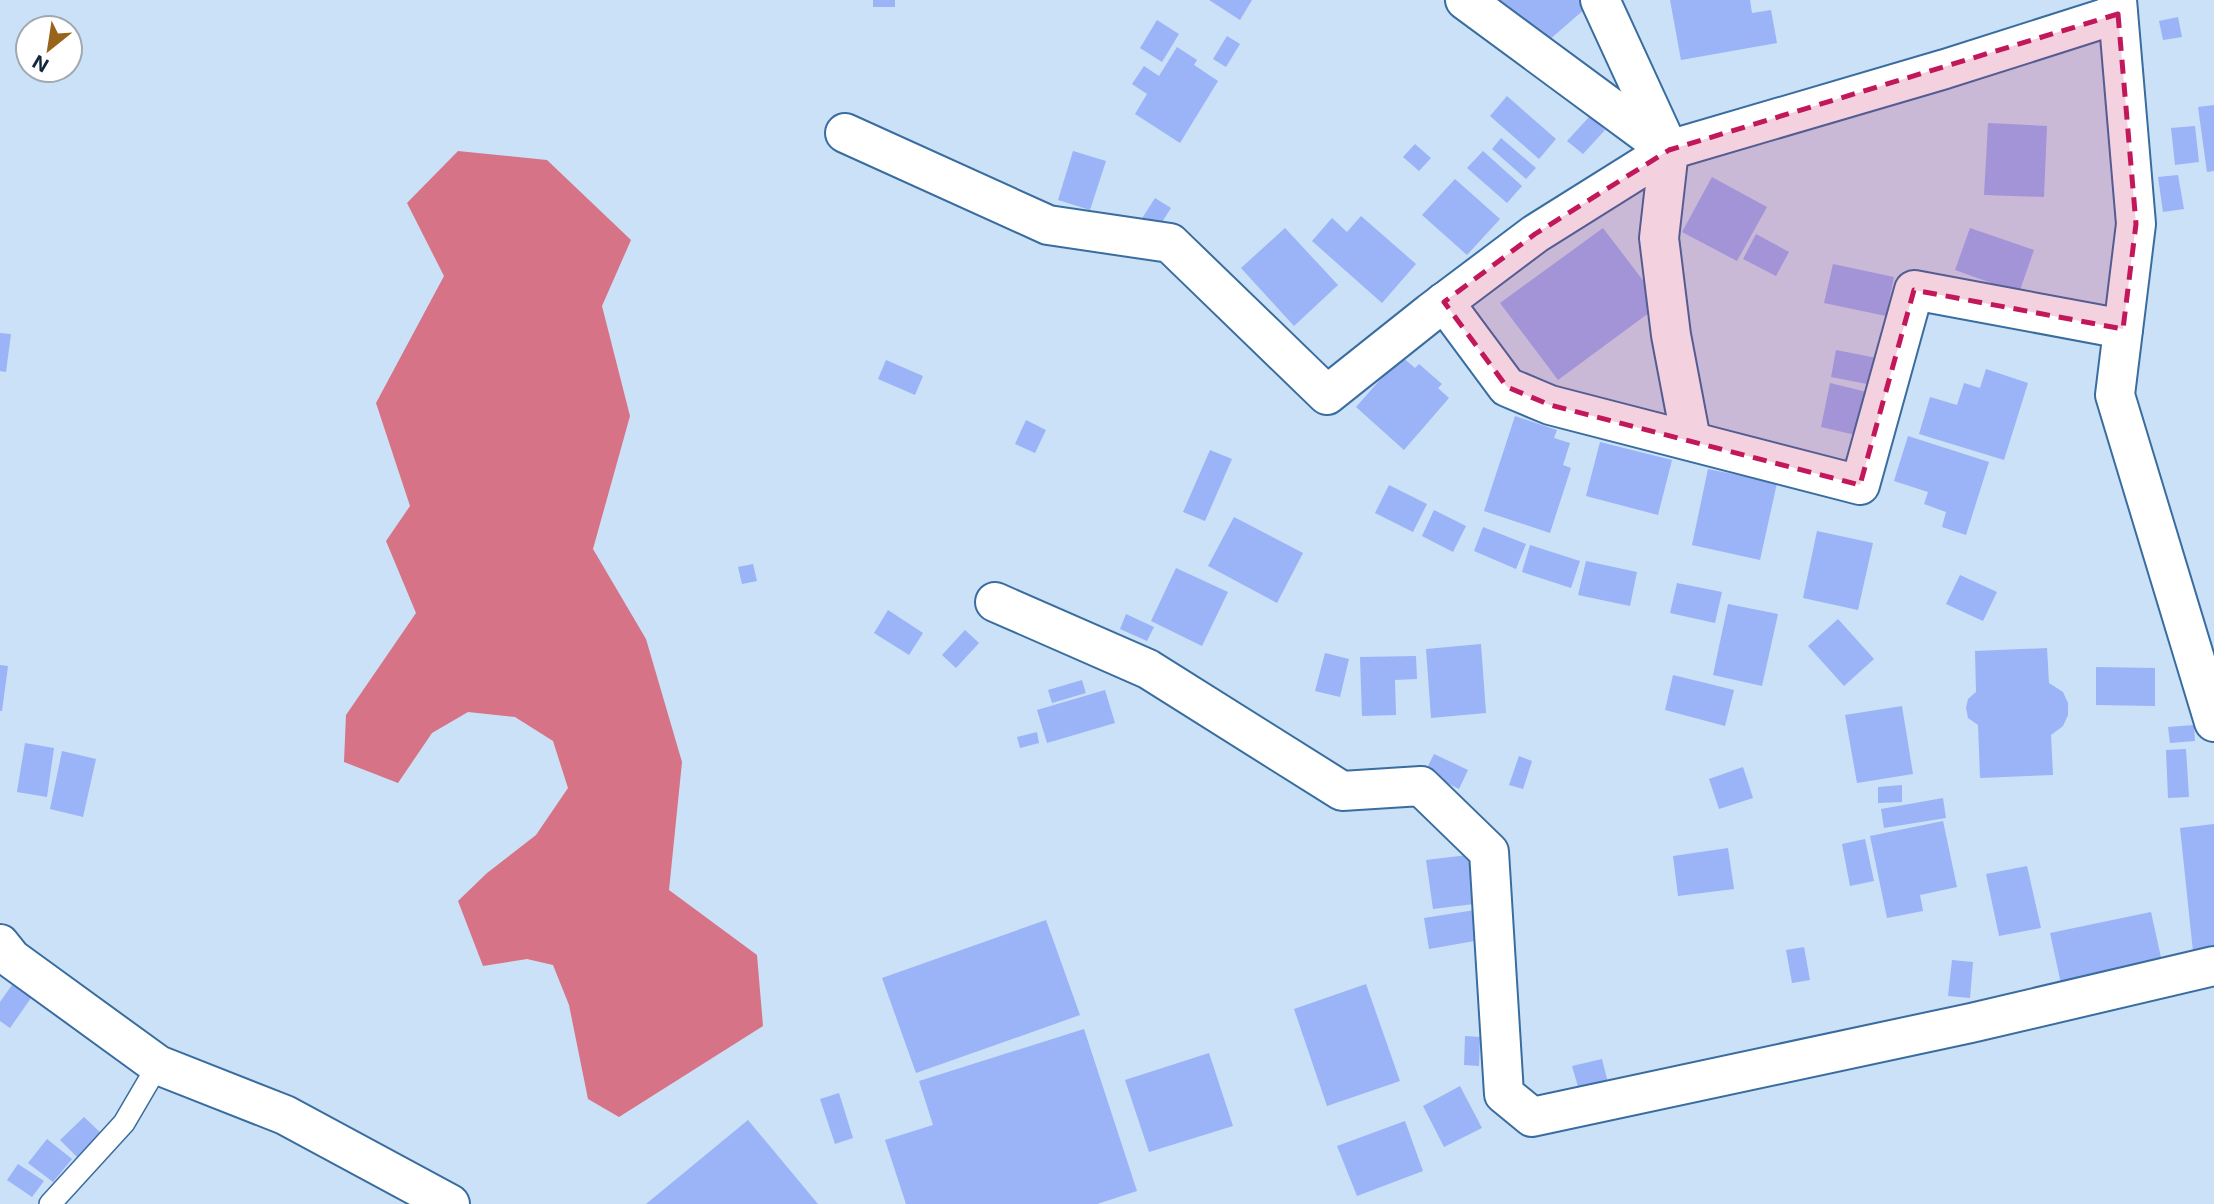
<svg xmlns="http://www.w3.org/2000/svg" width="2214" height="1204" font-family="Inter,sans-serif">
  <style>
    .water { fill: #d77386 }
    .building { fill: #9bb3f7 }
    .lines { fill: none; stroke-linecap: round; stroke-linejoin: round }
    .lane-casing { stroke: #396d9f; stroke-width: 24 }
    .street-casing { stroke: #396d9f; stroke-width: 42 }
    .lane { stroke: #fff; stroke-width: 21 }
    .street { stroke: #fff; stroke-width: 38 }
    .marked { fill: #c2185b; fill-opacity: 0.2; stroke: #c2185b; stroke-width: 5; stroke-dasharray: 14 9; stroke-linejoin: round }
  </style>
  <rect width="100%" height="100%" fill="#cbe1f7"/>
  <!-- water -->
  <polygon class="water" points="458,151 547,160 631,240 602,306 630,416 593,549 646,639 682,762 669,890 757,955 763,1026 619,1117 588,1099 569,1005 553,965 527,959 483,966 458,901 487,873 536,835 568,788 553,741 515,717 468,712 432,733 398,783 344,762 346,715 416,613 386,541 410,506 376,403 444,276 407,203"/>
  <!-- building -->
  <g class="building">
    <rect x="873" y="0" width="22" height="7"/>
    <polygon points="1209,0 1252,0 1240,20"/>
    <polygon points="1499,0 1580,0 1586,8 1541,47"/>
    <polygon points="1670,0 1750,0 1752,13 1771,10 1777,43 1681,60"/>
    <polygon points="2178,17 2182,37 2163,40 2159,21"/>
    <polygon points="1157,20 1179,34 1162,62 1140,48"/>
    <polygon points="1227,36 1240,44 1226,67 1213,59"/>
    <polygon points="1177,47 1197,60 1194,65 1218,81 1180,143 1135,114 1147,94 1132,84 1144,66 1159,76"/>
    <polygon points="1507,96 1556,139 1539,159 1490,116"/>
    <polygon points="2214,105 2214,171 2207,172 2198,107"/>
    <polygon points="1590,116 1605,130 1583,154 1567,141"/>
    <polygon points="1988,123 2047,126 2044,197 1984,195"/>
    <polygon points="2195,126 2199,162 2175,165 2171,128"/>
    <polygon points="1501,138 1536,168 1526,179 1492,149"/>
    <polygon points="1415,144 1431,158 1419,171 1403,157"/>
    <polygon points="1073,151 1106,161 1090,210 1058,200"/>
    <polygon points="1483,151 1522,186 1507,203 1467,168"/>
    <polygon points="2178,175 2184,209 2163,212 2158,177"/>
    <polygon points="1712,177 1767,207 1737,261 1682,232"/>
    <polygon points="1455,179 1500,219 1467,255 1422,215"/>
    <polygon points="1155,198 1171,208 1157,230 1141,220"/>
    <polygon points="1361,216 1416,264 1382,303 1312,241 1332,218 1347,232"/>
    <polygon points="1285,228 1338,285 1294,326 1241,268"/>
    <polygon points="1603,228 1661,304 1558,380 1500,303"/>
    <polygon points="1970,228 2034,250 2019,293 1955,270"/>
    <polygon points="1756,234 1789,252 1776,276 1743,259"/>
    <polygon points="1833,264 1894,277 1886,316 1824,303"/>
    <polygon points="0,333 11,334 6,372 0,371"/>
    <polygon points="1836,350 1882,359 1877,386 1831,377"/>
    <polygon points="1401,356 1415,368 1419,364 1442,384 1438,388 1449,398 1404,450 1356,407"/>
    <polygon points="886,360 923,376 915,395 878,379"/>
    <polygon points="1986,369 2028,383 2004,460 1919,434 1930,397 1957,405 1964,383 1980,388"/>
    <polygon points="1830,383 1875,394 1864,437 1821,427"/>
    <polygon points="1515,416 1557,430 1554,438 1570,443 1563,465 1571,468 1550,533 1484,511"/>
    <polygon points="1026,420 1046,430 1035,453 1015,444"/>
    <polygon points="1908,436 1989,462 1966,535 1942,527 1946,512 1924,504 1928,492 1894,481"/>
    <polygon points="1600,442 1672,460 1658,515 1586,496"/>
    <polygon points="1210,450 1232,459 1205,521 1183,512"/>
    <polygon points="1708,469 1777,483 1760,560 1692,545"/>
    <polygon points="1389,485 1427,504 1413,532 1375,513"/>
    <polygon points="1434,510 1466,526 1453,552 1422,536"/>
    <polygon points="1234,517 1303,553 1277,603 1208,566"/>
    <polygon points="1483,527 1526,544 1516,569 1474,551"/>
    <polygon points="1817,531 1873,543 1858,610 1803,598"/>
    <polygon points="1530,545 1580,561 1571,588 1522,572"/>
    <polygon points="1586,561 1637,572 1630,606 1578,595"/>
    <polygon points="753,564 757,581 742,584 738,567"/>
    <polygon points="1176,568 1228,592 1202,646 1151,621"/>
    <polygon points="1960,575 1997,592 1983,621 1946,604"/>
    <polygon points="1677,583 1722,592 1715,623 1670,613"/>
    <polygon points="1728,604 1778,614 1762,686 1713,675"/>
    <polygon points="888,610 923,633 909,655 874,633"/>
    <polygon points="1126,614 1154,627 1147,641 1120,629"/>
    <polygon points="1838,619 1874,659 1844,686 1808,646"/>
    <polygon points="965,630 979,643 956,668 942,655"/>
    <polygon points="1481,644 1486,713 1431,718 1426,649"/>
    <polygon points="2047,648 2049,683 2063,692 2068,703 2068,715 2063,726 2051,735 2053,775 1980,778 1978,725 1968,718 1966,708 1968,699 1976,692 1975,651"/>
    <polygon points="1325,653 1349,659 1340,697 1315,691"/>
    <polygon points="1416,656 1417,679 1395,680 1396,715 1362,716 1360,657"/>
    <polygon points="0,665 8,666 2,711 0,711"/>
    <polygon points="2096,667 2155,668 2155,706 2096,705"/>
    <polygon points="1673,675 1734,690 1725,726 1665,710"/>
    <polygon points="1082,680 1086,693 1052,703 1048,690"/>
    <polygon points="1105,690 1115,723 1047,743 1037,710"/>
    <polygon points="1902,706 1913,774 1857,783 1845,715"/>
    <polygon points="2194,725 2195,741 2170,743 2168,727"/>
    <polygon points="1037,732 1039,743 1020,748 1017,737"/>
    <polygon points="25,743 54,748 47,797 17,792"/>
    <polygon points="2186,749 2189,797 2168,798 2166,750"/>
    <polygon points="62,751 96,759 83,817 50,809"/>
    <polygon points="1434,754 1468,770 1459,789 1425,772"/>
    <polygon points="1519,756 1532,761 1523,789 1509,785"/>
    <polygon points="1743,767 1753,798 1719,809 1709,779"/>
    <polygon points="1902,785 1902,802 1878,803 1878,787"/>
    <polygon points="1943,798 1946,818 1884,828 1881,809"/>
    <polygon points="1943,821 1957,887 1920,895 1923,911 1887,918 1870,836"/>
    <polygon points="2214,824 2214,959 2194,961 2180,828"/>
    <polygon points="1865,839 1874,881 1850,886 1842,844"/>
    <polygon points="1728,848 1734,889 1678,896 1673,856"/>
    <polygon points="1476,854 1482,903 1433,909 1426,860"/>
    <polygon points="2027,866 2041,928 1999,936 1986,874"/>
    <polygon points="1475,910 1480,940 1429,949 1424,918"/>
    <polygon points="2151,912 2164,971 2063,993 2050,933"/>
    <polygon points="1046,920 1080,1015 916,1073 882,978"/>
    <polygon points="1804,947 1810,980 1792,983 1786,950"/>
    <polygon points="1952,960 1973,962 1970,998 1948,996"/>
    <polygon points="1366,984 1400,1081 1327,1106 1294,1009"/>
    <polygon points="12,985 31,998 10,1028 0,1021 0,1002"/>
    <polygon points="1084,1029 1137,1191 1097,1204 906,1204 885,1140 933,1125 919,1081"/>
    <polygon points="1465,1036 1480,1037 1479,1066 1464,1065"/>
    <polygon points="1209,1053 1233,1126 1149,1152 1125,1080"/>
    <polygon points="1602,1059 1608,1083 1579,1090 1572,1066"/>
    <polygon points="1460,1086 1482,1128 1444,1147 1423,1106"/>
    <polygon points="839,1093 853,1138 835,1144 820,1099"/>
    <polygon points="84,1117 103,1135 79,1159 60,1140"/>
    <polygon points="748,1120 818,1204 646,1204"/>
    <polygon points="1405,1121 1423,1171 1357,1196 1337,1146"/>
    <polygon points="47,1139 72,1159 53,1182 28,1163"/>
    <polygon points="18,1164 44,1181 32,1197 7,1180"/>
  </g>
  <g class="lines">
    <!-- lane casing -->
    <g class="lane-casing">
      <polyline id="lane" points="50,1204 124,1123 158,1065"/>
    </g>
    <!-- street casing -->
    <g class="street-casing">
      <g id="street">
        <polyline points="1465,0 1667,149"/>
        <polyline points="1600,0 1669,150 1659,238 1671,335 1691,440"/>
        <polyline points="2117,0 2136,224 2115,395 2214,722"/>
        <polyline points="845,133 1048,225 1170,243 1327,395 1430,313 1535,234 1669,150 1945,69 2118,14"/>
        <polyline points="1444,302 1507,387 1550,405 1860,485 1914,290 2123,329"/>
        <polyline points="995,602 1148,669 1342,791 1421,786 1489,852 1504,1094 1532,1117 1971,1023 2214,966"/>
        <polyline points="0,944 12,959 158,1065 285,1115 450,1204"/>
      </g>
    </g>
    <!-- lane -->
    <use href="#lane" class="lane"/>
    <!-- street -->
    <use href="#street" class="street"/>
  </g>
  <!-- marked area -->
  <path class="marked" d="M 2118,14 L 2136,224 L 2123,329 L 1914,290 L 1860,485 L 1550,405 L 1507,387 L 1444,302 L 1535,234 L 1669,150 Z"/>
  <!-- north arrow -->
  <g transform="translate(49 49) rotate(210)"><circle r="33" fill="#ffffff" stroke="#a0a9b1" stroke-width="2"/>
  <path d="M0-5L12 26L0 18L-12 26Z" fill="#98631a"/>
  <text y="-10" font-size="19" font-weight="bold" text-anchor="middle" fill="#11273c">N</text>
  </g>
</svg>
